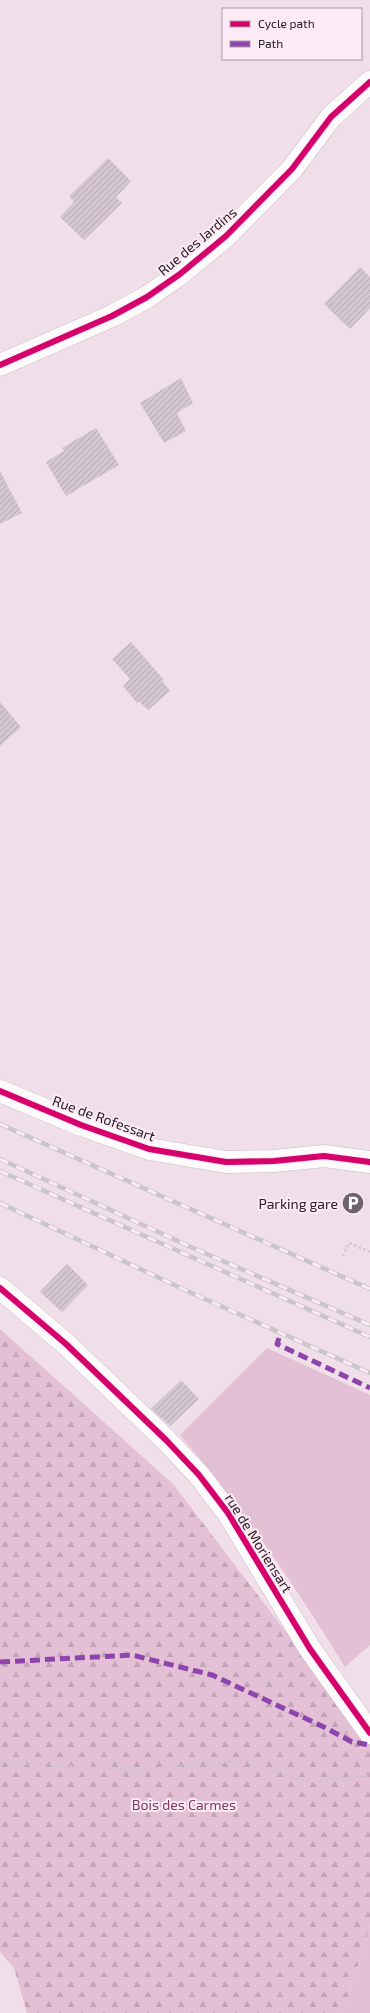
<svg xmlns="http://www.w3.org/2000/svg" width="370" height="2013" font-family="'Exo 2',sans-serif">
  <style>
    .green { fill: #e3c0d5 }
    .forest { fill: url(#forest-firs) }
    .building { fill: url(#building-hatch) }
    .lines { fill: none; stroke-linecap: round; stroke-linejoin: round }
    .minor-casing { stroke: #cabdc5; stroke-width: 23 }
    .path { stroke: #cbc6c9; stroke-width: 2.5; stroke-dasharray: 2 3; stroke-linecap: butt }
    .minor { stroke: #fdfafc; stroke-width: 22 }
    .rail-casing { stroke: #cac6c8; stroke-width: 4.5 }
    .rail { stroke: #fceaf4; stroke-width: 3; stroke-dasharray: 9; stroke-linecap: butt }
    .quiet { stroke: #8e44ad; stroke-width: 5; stroke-dasharray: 10 5; stroke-linecap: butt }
    .cycleway-casing { stroke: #fceaf4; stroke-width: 8 }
    .cycleway { stroke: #d6006c; stroke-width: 6 }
    .labels { text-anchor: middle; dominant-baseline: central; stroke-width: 4; stroke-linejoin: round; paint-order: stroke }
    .street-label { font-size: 14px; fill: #2a2026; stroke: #fceaf4 }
    .poi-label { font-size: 14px; fill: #2a2026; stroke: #fceaf4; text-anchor: end }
    .park-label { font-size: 14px; fill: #803968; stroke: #fceaf4 }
  </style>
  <defs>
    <pattern id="forest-firs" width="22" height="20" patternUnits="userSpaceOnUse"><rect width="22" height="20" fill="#e3c0d5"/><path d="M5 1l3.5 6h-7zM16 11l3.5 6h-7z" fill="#c3a5b7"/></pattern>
    <pattern id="building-hatch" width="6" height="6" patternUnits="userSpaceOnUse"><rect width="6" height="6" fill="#d3c6ce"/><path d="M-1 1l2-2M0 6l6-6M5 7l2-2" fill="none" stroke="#b5aab1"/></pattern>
  </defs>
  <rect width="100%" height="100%" fill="#f0dfe9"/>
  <!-- green -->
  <g class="green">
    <path d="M 267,1348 L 370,1395 L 370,1645 L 345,1667 C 295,1586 242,1507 180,1435 Z"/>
    <polygon points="370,1926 370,2013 343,2013"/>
  </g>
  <!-- forest -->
  <polygon class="forest" points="0,1329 173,1484 370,1742 370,1926 343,2013 27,2013 14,1968 0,1952"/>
  <!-- building -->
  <g class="building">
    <polygon points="108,158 131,181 116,197 122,203 84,240 60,217 74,202 69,196"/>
    <polygon points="360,267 370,277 370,308 350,329 324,304"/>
    <polygon points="181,378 193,403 177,413 186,431 164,443 140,403"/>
    <polygon points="96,428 119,465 66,496 46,462 64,451 62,448"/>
    <polygon points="0,471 22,513 0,524"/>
    <polygon points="131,642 164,680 162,681 170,691 148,710 139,701 137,703 123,686 130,679 112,659"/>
    <polygon points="0,702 21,727 0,746"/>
    <polygon points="67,1264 88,1285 62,1312 40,1292"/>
    <polygon points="181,1380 199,1399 170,1426 151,1409"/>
  </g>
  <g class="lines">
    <!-- minor casing -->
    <g class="minor-casing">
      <g id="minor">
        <polyline points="0,365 112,316 147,297 180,274 226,236 292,169 331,117 370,82"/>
        <polyline points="0,1091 81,1125 149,1149 226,1162 274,1161 324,1156 370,1162"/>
        <polyline points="0,1288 66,1344 166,1440 199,1475 228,1513 310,1649 370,1733"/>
      </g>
    </g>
    <!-- path -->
    <g class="path">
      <polyline points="343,1256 349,1243 370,1252"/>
      <polyline points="0,1762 135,1770 237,1761 307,1782 366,1776 370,1774"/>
    </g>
    <!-- minor -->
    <use href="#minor" class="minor"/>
    <!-- rail casing -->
    <g class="rail-casing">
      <g id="rail">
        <polyline points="0,1124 370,1289"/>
        <polyline points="0,1159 193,1248 370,1325"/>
        <polyline points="0,1171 370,1337"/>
        <polyline points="0,1203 185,1290 370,1373"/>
      </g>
    </g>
    <!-- rail -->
    <use href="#rail" class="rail"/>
    <!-- quiet -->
    <g class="quiet">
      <polyline points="279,1338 277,1344 370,1388"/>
      <polyline points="0,1662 132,1655 212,1675 326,1728 352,1742 370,1745"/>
    </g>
    <!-- cycleway casing -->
    <g class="cycleway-casing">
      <g id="cycleway">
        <polyline points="0,365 112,316 147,297 180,274 226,236 292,169 331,117 370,82"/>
        <polyline points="0,1091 81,1125 149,1149 226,1162 274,1161 324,1156 370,1162"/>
        <polyline points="0,1288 66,1344 166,1440 199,1475 228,1513 310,1649 370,1733"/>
      </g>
    </g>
    <!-- cycleway -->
    <use href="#cycleway" class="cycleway"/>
  </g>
  <!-- icons -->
  <defs>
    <g id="parking-disc" transform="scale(1.15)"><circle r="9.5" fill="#6f636a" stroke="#fceaf4"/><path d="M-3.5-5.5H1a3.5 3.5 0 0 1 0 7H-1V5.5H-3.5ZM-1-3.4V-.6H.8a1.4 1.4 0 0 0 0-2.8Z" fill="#fff"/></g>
  </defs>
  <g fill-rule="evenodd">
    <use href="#parking-disc" x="353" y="1203"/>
  </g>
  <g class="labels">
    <!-- street labels -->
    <g class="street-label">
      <text transform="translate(197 241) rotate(-40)">Rue des Jardins</text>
      <text transform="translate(104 1118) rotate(20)">Rue de Rofessart</text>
      <text transform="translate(259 1543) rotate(58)">rue de Moriensart</text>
    </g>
    <!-- poi labels -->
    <g class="poi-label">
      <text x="338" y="1203">Parking gare</text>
    </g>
    <!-- park labels -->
    <g class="park-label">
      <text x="184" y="1804">Bois des Carmes</text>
    </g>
  </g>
  <!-- legend -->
  <rect x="222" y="8" width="140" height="52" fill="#fceaf4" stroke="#a899a2"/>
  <rect x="230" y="21" width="20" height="6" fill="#d6006c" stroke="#a899a2"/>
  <text x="258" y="28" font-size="12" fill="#2a2026">Cycle path</text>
  <rect x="230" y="41" width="20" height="6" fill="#8e44ad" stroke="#a899a2"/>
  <text x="258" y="48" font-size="12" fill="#2a2026">Path</text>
</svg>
